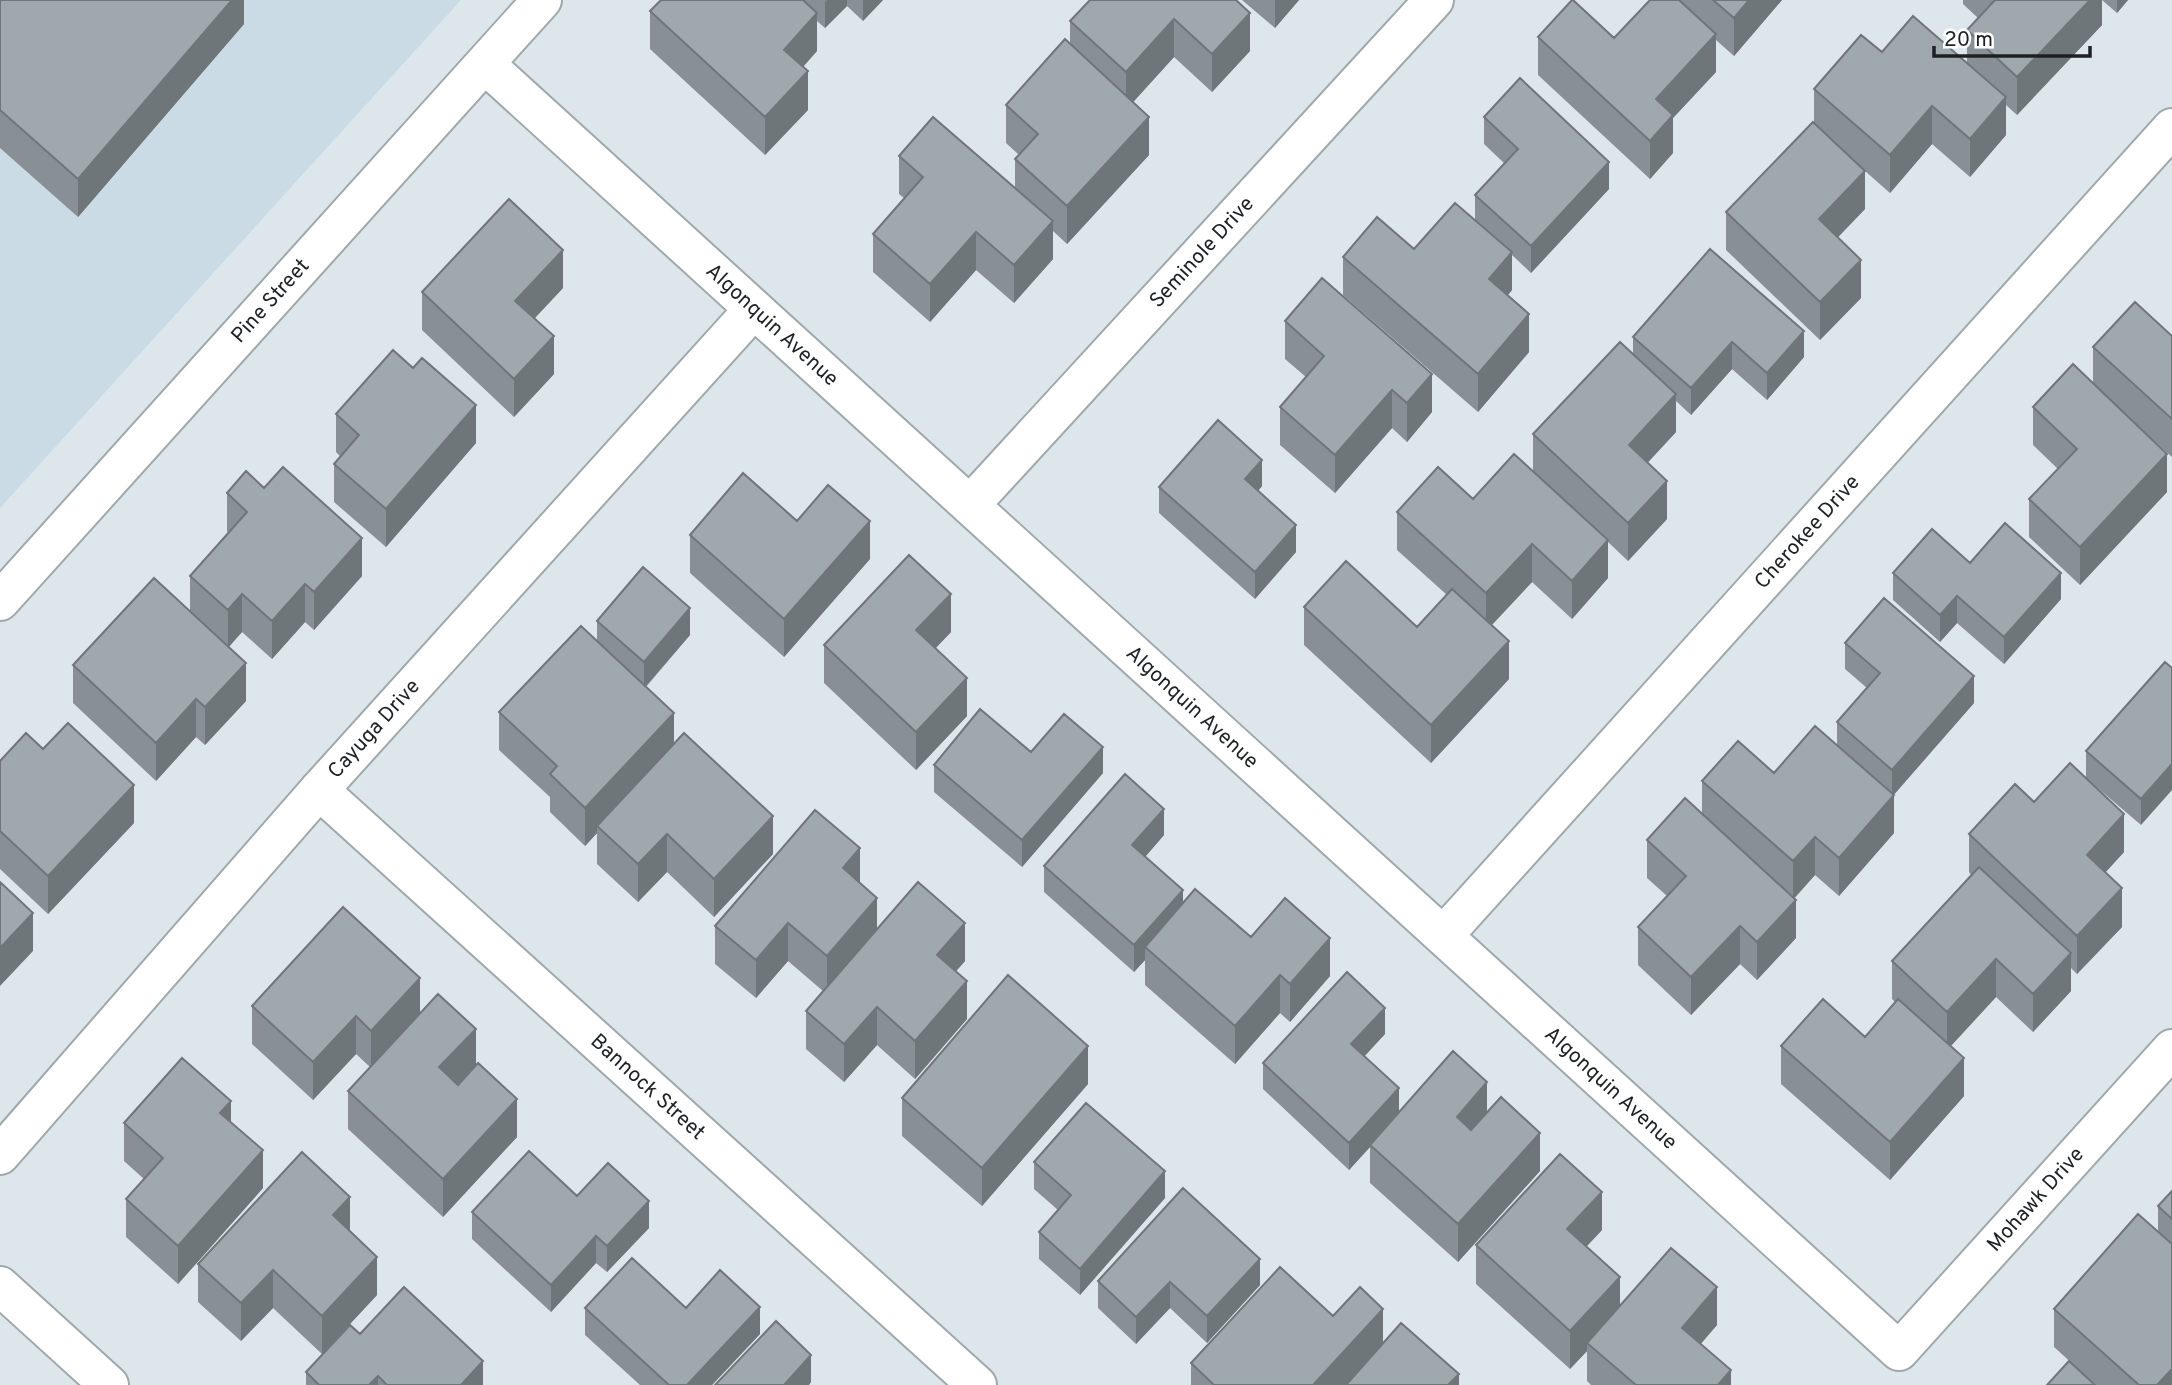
<svg xmlns="http://www.w3.org/2000/svg" width="2172" height="1385" viewBox="0 0 2172 1385" font-family="Overpass,sans-serif">
<style>
.built{fill:#cbdbe5}
.lines{fill:none;stroke-linecap:round;stroke-linejoin:round}
.minor-casing{stroke:#9fa8ad;stroke-width:42}
.minor{stroke:#fff;stroke-width:38}
.wall{fill:#899095}
.shaded-wall{fill:#6f7679}
.building{fill:#9fa8ad;stroke:#6f7679;stroke-width:2}
.labels{text-anchor:middle;dominant-baseline:central;stroke-width:7;stroke-linejoin:round;paint-order:stroke}
.street-label{font-size:21px;fill:#1e2123;stroke:#fff}
</style>
<rect width="100%" height="100%" fill="#dce6eb"/>
<path class="built" d="M0,0H461L0,508Z"/>
<g class="lines">
<g class="minor-casing">
<g id="minor">
<path id="s1" d="M485,64L1899,1351L2172,1049"/>
<path id="s2" d="M970,505L1434,0"/>
<path id="s3" d="M0,601L542,0"/>
<path id="s4" d="M319,790L977,1385"/>
<path id="s5" d="M1443,936L2172,128"/>
<path id="s6" d="M0,1155L319,790L754,309"/>
<path d="M0,1286L109,1385"/>
</g>
</g>
<use href="#minor" class="minor"/>
</g>
<path class="wall" d="M0,0H244V24L78,217L0,148Z
M661,0H883L863,21L847,6L825,28L817,21V51L803,67L808,110L765,155L650,49V11Z
M1236,0L1250,51L1212,92L1174,57L1133,102L1149,155L1067,244L1053,231V259L1014,303L976,270L930,322L873,272V234L904,198L899,194V156L1015,188V159L1019,155L1006,143V105L1070,44V21Z
M1242,0H1299L1275,28Z
M1650,0H1782L1734,56L1716,40V72L1673,118V153L1650,179L1538,75V37L1614,38Z
M1963,0H2102V25L2017,115L2006,105V135L1970,177L1932,144L1890,193L1865,171V209L1838,237L1861,298L1820,340L1726,250V212L1814,122V89L1882,52L1967,63V30L1978,18L1963,4Z
M2102,0H2128L2117,13Z
M1484,117L1609,189L1531,273L1512,255V290L1508,295L1529,352L1478,412L1343,295V257L1414,249L1475,220V195L1504,163L1484,144Z
M1710,249L1804,357L1767,400L1732,369L1691,415L1676,401V432L1647,463L1667,519L1628,561L1608,542V578L1572,619L1532,582L1492,625L1509,679L1431,763L1304,645V607L1417,627L1447,595L1397,550V512L1473,499L1533,471V434L1633,354V337Z
M563,288L535,318L554,374L514,417L422,330V292Z
M1285,321L1432,412L1407,442L1392,428L1335,493L1280,445V407L1306,377L1285,359Z
M2172,336V457L2152,439L2167,492L2080,585L2029,537V499L2058,469L2033,445V407L2093,383V347Z
M336,414L476,443L386,547L334,502V464L341,457L336,452Z
M1262,486L1258,491L1296,552L1255,599L1159,513V487Z
M227,493L362,576L314,630L305,622L272,659L242,632L228,647L246,701L205,745L196,737L156,781L73,703V665L190,611V576L228,533L227,531Z
M797,521L870,559L784,657L690,573V535Z
M1970,563L2061,599L2004,664L1957,623L1940,642L1893,600V573Z
M597,621L690,635L646,687L674,744L773,854L714,917L667,872L638,902L597,864V833L585,846L550,812V797L499,750V712L597,640Z
M951,632L936,648L967,716L916,770L824,683V645Z
M1845,643L1974,703L1893,795L1894,833L1839,896L1815,875L1794,899L1796,938L1757,980L1740,964L1691,1015L1638,965V927L1667,896L1647,878V840L1702,813V781L1774,773L1837,745V722L1867,688L1845,669Z
M2172,668L2141,825L2086,778V751Z
M43,749L134,823L48,914L0,869V761Z
M1031,752L1103,773L1022,867L934,792V765Z
M2034,802L2124,852L2105,872L2122,927L2077,974L2071,968V991L2033,1032L1996,997L1951,1046L1964,1096L1890,1180L1781,1084V1046L1865,1037L1895,1002L1892,999V961L1971,875L1969,872V834Z
M1164,835L1145,857L1183,903L1330,976L1290,1022L1280,1013L1235,1064L1145,985V960L1134,972L1044,892V866Z
M860,883L877,929L965,961L956,971L967,1019L915,1079L877,1045L844,1082L806,1049V1011L823,991L788,961L756,998L715,964V926Z
M252,1006L420,1012L476,1066L517,1137L443,1217L348,1129V1091L370,1067L356,1054L313,1100L252,1044Z
M1385,1034L1364,1056L1399,1111L1487,1112L1540,1171L1458,1262L1370,1183V1147L1349,1170L1263,1089V1063Z
M1088,1084L982,1206L902,1136V1098Z
M231,1122L263,1188L178,1284L126,1237V1199L144,1179L124,1161V1123Z
M1034,1162L1165,1198L1080,1295L1039,1259V1232L1058,1210L1034,1189Z
M2172,1191V1385H2096L2054,1347V1309L2158,1232V1206Z
M472,1212L649,1228L607,1272L596,1263L551,1312L472,1239Z
M1602,1230L1586,1247L1620,1306L1717,1325L1700,1344L1731,1385H1591L1587,1381V1351L1570,1369L1476,1284V1245Z
M350,1231L377,1295L322,1354L273,1308L241,1341L198,1302V1264Z
M1260,1259V1285L1207,1343L1170,1308L1136,1344L1098,1308V1281Z
M585,1308H686L760,1334L712,1385H640L585,1335Z
M1333,1316L1459,1385H1191V1363Z
M360,1334L483,1385H306V1372Z"/>
<path class="shaded-wall" d="M232,0H244V24L78,217V179Z
M827,0H847V6L825,28V2Z
M863,0H883L863,21Z
M1275,0H1299L1275,28Z
M1749,0H1782L1734,56V18Z
M2090,0H2102V25L2017,115V77Z
M2117,0H2128L2117,13Z
M817,13V51L784,88V50Z
M1250,13V51L1212,92V54Z
M1174,19V57L1126,110V72Z
M1716,34V72L1673,118V153L1650,179V141L1656,99Z
M808,71V110L765,155V117Z
M2006,97V135L1970,177V139Z
M1932,106V144L1890,193V155Z
M1149,117V155L1067,244V206Z
M1609,162V189L1531,273V246Z
M1865,171V209L1819,257V219Z
M1053,221V259L1014,303V265Z
M976,232V270L930,322V284Z
M563,250V288L515,339V301Z
M1512,252V290L1489,317V279Z
M1861,260V298L1820,340V302Z
M1529,314V352L1478,412V374Z
M1804,331V357L1767,400V373Z
M554,336V374L514,417V379Z
M1732,342V369L1691,415V388Z
M1432,374V412L1407,442V403Z
M1392,390V428L1335,493V455Z
M1676,394V432L1629,483V445Z
M476,405V443L386,547V509Z
M2167,454V492L2080,585V547Z
M1262,460V486L1245,506V479Z
M1667,481V519L1628,561V523Z
M870,521V559L784,657V619Z
M1296,525V552L1255,599V572Z
M362,538V576L314,630V592Z
M1608,540V578L1572,619V581Z
M1532,544V582L1486,631V593Z
M2061,573V599L2004,664V637Z
M305,584V622L272,659V621Z
M242,594V632L228,648V610Z
M951,594V632L916,668V630Z
M1957,596V623L1940,642V615Z
M690,608V635L644,688V662Z
M1509,641V679L1431,763V725Z
M246,663V701L205,745V707Z
M1974,676V703L1892,797V770Z
M967,678V716L916,770V732Z
M196,699V737L156,781V743Z
M674,713V751L597,826V833L585,846V808Z
M1103,747V773L1022,867V840Z
M2172,764V790L2141,825V799Z
M134,785V823L48,914V876Z
M1894,795V833L1839,896V858Z
M1164,809V835L1132,872V845Z
M2124,814V852L2087,893V855Z
M773,816V854L714,917V879Z
M667,834V872L638,902V864Z
M1815,837V875L1793,899V861Z
M860,848V886L843,868Z
M2122,888V927L2077,974V936Z
M1183,890V917L1145,947V960L1134,972V945Z
M877,898V936L827,994V956Z
M1796,900V938L1757,980V942Z
M33,913V951L0,986V948Z
M788,923V961L756,998V960Z
M965,923V961L937,993V955Z
M1740,926V964L1691,1015V977Z
M1330,938V976L1290,1022V984Z
M2071,953V991L2033,1032V994Z
M1996,959V997L1947,1050V1012Z
M1280,975V1013L1235,1064V1026Z
M420,978V1016L371,1069V1031Z
M967,981V1019L915,1079V1041Z
M877,1007V1045L844,1082V1044Z
M1385,1008V1034L1351,1071V1044Z
M356,1016V1054L313,1100V1062Z
M476,1029V1067L439,1105V1067Z
M1088,1046V1084L982,1206V1168Z
M1964,1058V1096L1890,1180V1142Z
M1487,1082V1121L1457,1155V1117Z
M1399,1088V1115L1370,1145V1147L1349,1170V1143Z
M517,1099V1137L443,1217V1179Z
M231,1101V1139L220,1113Z
M1540,1133V1171L1458,1262V1224Z
M263,1150V1188L178,1284V1246Z
M1165,1171V1198L1080,1295V1269Z
M1602,1192V1230L1567,1267V1229Z
M350,1197V1235L333,1215Z
M649,1201V1228L607,1272V1246Z
M596,1236V1263L551,1312V1285Z
M377,1257V1295L322,1354V1316Z
M1260,1259V1285L1207,1343V1316Z
M273,1270V1308L241,1341V1303Z
M1620,1277V1315L1587,1343V1351L1570,1369V1331Z
M1170,1282V1308L1136,1344V1317Z
M1717,1287V1325L1682,1366V1328Z
M760,1307V1334L712,1385H687Z
M1383,1309V1347L1348,1385H1313Z
M811,1355V1382L809,1385H784Z
M483,1361V1385H461Z
M2172,1369V1385H2157Z
M1731,1370V1385H1718Z
M1459,1374V1385H1448Z
M378,1376V1385H369Z"/>
<path class="building" d="M0,0H232L78,179L0,110Z
M661,0H803L817,13L784,50L808,71L765,117L650,11Z
M1090,0H1236L1250,13L1212,54L1174,19L1126,72L1070,21Z
M1572,0H1573L1614,38L1650,0H1679L1716,34L1656,99L1673,115L1650,141L1538,37Z
M1713,0H1749L1734,18Z
M1995,0H2090L2017,77L1967,30Z
M1913,16L2006,97L1970,139L1932,106L1890,155L1814,89L1861,35L1882,52Z
M1065,39L1149,117L1067,206L1015,159L1038,134L1006,105Z
M1520,78L1609,162L1531,246L1475,195L1518,149L1484,117Z
M933,117L1053,221L1014,265L976,232L930,284L873,234L923,177L899,156Z
M1813,122L1865,171L1819,219L1861,260L1820,302L1726,212Z
M509,199L563,250L515,301L554,336L514,379L422,292Z
M1455,203L1512,252L1489,279L1529,314L1478,374L1343,257L1377,217L1414,249Z
M1710,249L1804,331L1767,373L1732,342L1691,388L1633,337Z
M1322,278L1432,374L1407,403L1392,390L1335,455L1280,407L1324,356L1285,321Z
M2135,302L2172,336V419L2093,347Z
M1620,342L1676,394L1629,445L1667,481L1628,523L1533,434Z
M393,350L413,368L422,358L476,405L386,509L334,464L359,435L336,414Z
M2073,364L2167,454L2080,547L2029,499L2077,449L2033,407Z
M1218,420L1262,460L1245,479L1296,525L1255,572L1159,487Z
M1514,454L1608,540L1572,581L1532,544L1486,593L1397,512L1438,467L1473,499Z
M283,467L362,538L314,592L305,584L272,621L242,594L228,610L190,576L247,512L227,493L246,471L264,488Z
M743,473L797,521L828,485L870,521L784,619L690,535Z
M2005,523L2061,573L2004,637L1957,596L1940,615L1893,573L1932,529L1970,563Z
M909,555L951,594L916,630L967,678L916,732L824,645Z
M1346,561L1417,627L1452,589L1509,641L1431,725L1304,607Z
M643,567L690,608L644,662L597,621Z
M154,578L246,663L205,707L196,699L156,743L73,665Z
M1884,598L1974,676L1892,770L1837,722L1880,673L1845,643Z
M581,626L674,713L585,808L550,774L557,766L499,712Z
M2165,662L2172,668V764L2141,799L2086,751Z
M980,709L1031,752L1064,714L1103,747L1022,840L934,765Z
M68,723L134,785L48,876L0,831V761L26,733L43,749Z
M1815,726L1894,795L1839,858L1815,837L1793,861L1702,781L1738,741L1774,773Z
M684,733L773,816L714,879L667,834L638,864L597,826Z
M2070,763L2124,814L2087,855L2122,888L2077,936L1969,834L2015,784L2034,802Z
M1125,774L1164,809L1132,845L1183,890L1134,945L1044,866Z
M1685,798L1796,900L1757,942L1740,926L1691,977L1638,927L1686,876L1647,840Z
M815,810L860,848L843,868L877,898L827,956L788,923L756,960L715,926Z
M1979,867L2071,953L2033,994L1996,959L1947,1012L1892,961Z
M0,882L33,913L0,948Z
M918,882L965,923L937,955L967,981L915,1041L877,1007L844,1044L806,1011Z
M1195,889L1251,937L1285,898L1330,938L1290,984L1280,975L1235,1026L1145,947Z
M343,907L420,978L371,1031L356,1016L313,1062L252,1006Z
M1347,972L1385,1008L1351,1044L1399,1088L1349,1143L1263,1063Z
M1008,975L1088,1046L982,1168L902,1098Z
M438,994L476,1029L439,1067L458,1085L478,1063L517,1099L443,1179L348,1091Z
M1823,999L1865,1037L1898,999L1964,1058L1890,1142L1781,1046Z
M1453,1051L1487,1082L1457,1117L1471,1130L1501,1097L1540,1133L1458,1224L1370,1145Z
M182,1058L231,1101L220,1113L263,1150L178,1246L126,1199L163,1158L124,1123Z
M1086,1103L1165,1171L1080,1269L1039,1232L1071,1195L1034,1162Z
M529,1151L577,1196L608,1163L649,1201L607,1246L596,1236L551,1285L472,1212Z
M302,1152L350,1197L333,1215L377,1257L322,1316L273,1270L241,1303L198,1264Z
M1560,1154L1602,1192L1567,1229L1620,1277L1570,1331L1476,1245Z
M1183,1188L1260,1259L1207,1316L1170,1282L1136,1317L1098,1281Z
M2172,1191V1219L2158,1206Z
M2138,1214L2172,1244V1369L2157,1385H2139L2054,1309Z
M1671,1248L1717,1287L1682,1328L1731,1370L1718,1385H1636L1587,1343Z
M632,1258L686,1308L720,1270L760,1307L687,1385H669L585,1308Z
M1280,1267L1333,1316L1360,1287L1383,1309L1313,1385H1214L1191,1363Z
M404,1287L483,1361L461,1385H387L378,1376L369,1385H319L306,1372L350,1325L360,1334Z
M776,1321L811,1355L784,1385H715Z
M1401,1323L1459,1374L1448,1385H1346Z
M2069,1361L2095,1385H2047Z"/>
<g class="labels">
<g class="street-label">
<text stroke="none"><textPath href="#s2" startOffset="343">Seminole Drive</textPath></text>
<text stroke="none"><textPath href="#s3" startOffset="404">Pine Street</textPath></text>
<text stroke="none"><textPath href="#s1" startOffset="388">Algonquin Avenue</textPath></text>
<text stroke="none"><textPath href="#s5" startOffset="544">Cherokee Drive</textPath></text>
<text stroke="none"><textPath href="#s1" startOffset="956">Algonquin Avenue</textPath></text>
<text stroke="none"><textPath href="#s6" startOffset="567">Cayuga Drive</textPath></text>
<text stroke="none"><textPath href="#s4" startOffset="443">Bannock Street</textPath></text>
<text stroke="none"><textPath href="#s1" startOffset="1522">Algonquin Avenue</textPath></text>
<text stroke="none"><textPath href="#s1" startOffset="2116">Mohawk Drive</textPath></text>
</g>
</g>
<path d="M1934 46v10h156v-10" fill="none" stroke="#1e2123" stroke-width="3.5"/>
<text x="1944" y="46" font-size="21" fill="#1e2123" stroke="#ffffff" stroke-width="5" paint-order="stroke">20 m</text>
</svg>
